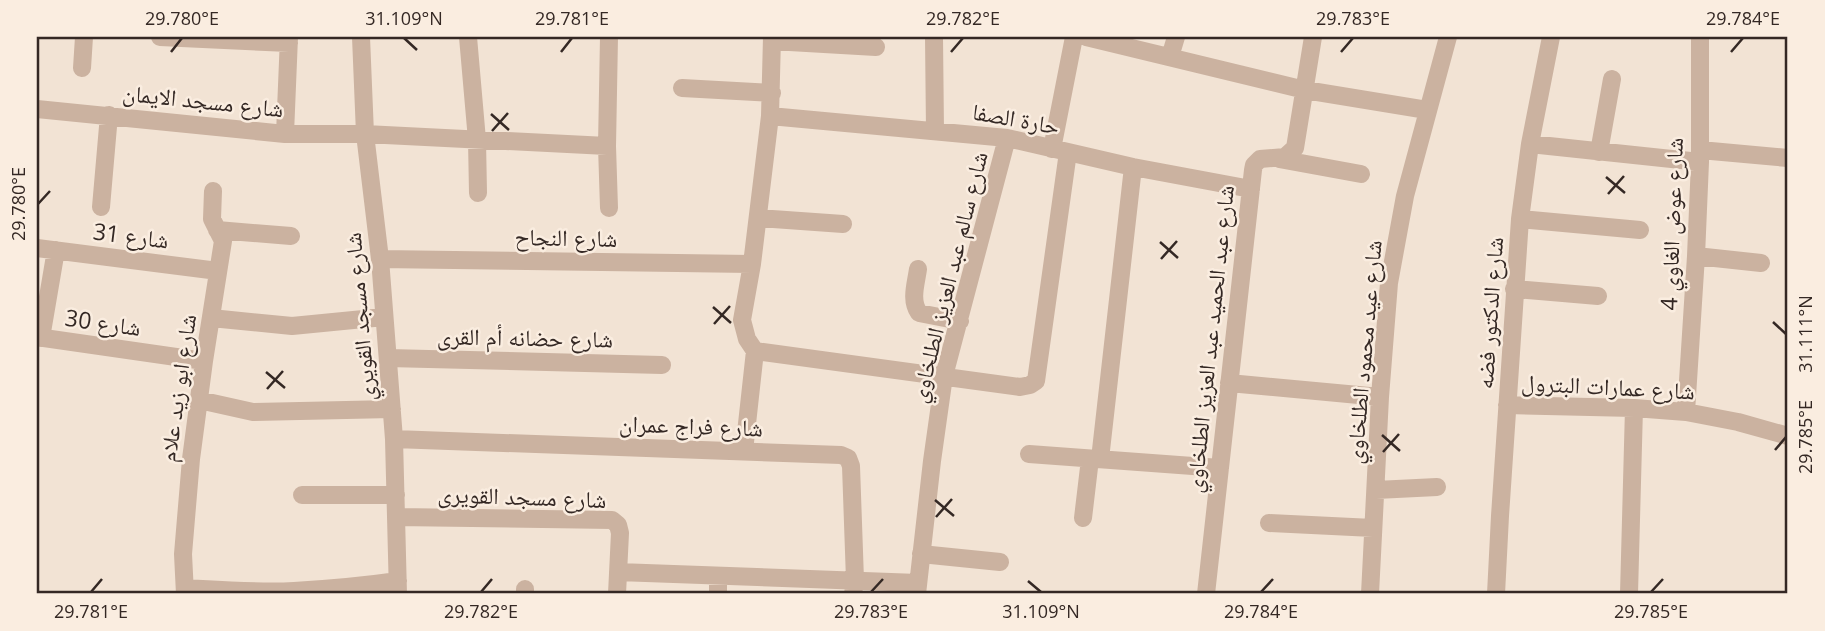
<svg xmlns="http://www.w3.org/2000/svg" width="1825" height="631" viewBox="0 0 1825 631" font-family="'Open Sans','Noto Naskh Arabic',sans-serif">
<style>
.lines{fill:none;stroke-linecap:round;stroke-linejoin:round}
.street{stroke:#cbb2a0;stroke-width:18}
.ticks{fill:none;stroke:#342824;stroke-width:2.5}
.labels{text-anchor:middle;dominant-baseline:central;stroke-width:5;stroke-linejoin:round;paint-order:stroke}
.street-label{font-size:23px;fill:#342824;stroke:#faede0}
.neatline{fill:none;stroke:#342824;stroke-width:2.5}
.ticks-label{font-size:18px;text-anchor:middle;fill:#342824}
</style>
<rect width="100%" height="100%" fill="#f2e3d4"/>
<g class="lines">
<path class="street" d="M160,37L289,43
M361,37L365,134L380,259L394,439L398,594
M468,37L477,140L478,193
M609,37L607,146L609,208
M934,37L935,131
M1086,37L1305,90L1427,110
M772,41L876,47
M1170,57L1176,37
M82,68L84,37
M682,88L772,93
M37,109L285,134H365L607,146
M770,116L1007,138L1133,167L1251,189
M285,134L289,37
M1530,144L1700,162
M1052,149L1074,37
M1700,150L1788,158
M1599,152L1612,79
M1279,159L1361,174
M101,207L109,115
M758,218L843,224
M1520,219L1640,230
M217,230L291,236
M37,248L218,271
M1696,256L1761,263
M380,259L752,264
M918,269C916,284 910,300 919,313L960,321
M1514,289L1598,296
M211,318L292,326L384,317
M37,337L204,361
M41,338L56,250
M755,351L1020,387L1030,385L1036,381L1068,152
M388,358L662,365
M1229,383L1380,397
M199,400L253,412L392,409
M1507,405L1634,408L1686,412L1738,422L1788,436
M1686,412L1696,256L1700,162V37
M394,439L841,455L848,458L851,466L855,580L853,594
M744,451L755,351L747,339L742,320L752,264L770,116L772,37
M1029,454L1220,468
M1100,459L1133,167
M1376,490L1437,487
M302,495H396
M396,517L612,520L618,525L620,533L617,594
M1083,518L1090,459
M1269,523L1373,528
M921,554L1000,562
M618,572L918,583
M185,588C221,590 258,593 294,591C329,589 363,586 398,581
M185,594L183,554L191,459L204,361L223,241L212,219L213,191
M525,594V589
M718,594V576
M917,594L932,461L944,376L1007,138
M1206,594L1253,170L1254,165L1260,159L1285,157L1295,148L1313,37
M1370,594L1380,397L1389,283L1405,196L1448,37
M1496,594L1500,516L1520,219L1530,144L1551,37
M1629,594L1634,408"/>
</g>
<path class="ticks" d="M404,38L417,50M171,52L182,38M561,52L572,38M951,52L963,38M1341,52L1353,38M1731,52L1743,38M491,114L509,130M492,131L508,113M1606,177L1625,193M1608,194L1624,176M38,204L50,191M1160,242L1178,258M1161,259L1177,241M713,307L731,323M1773,322L1786,334M714,324L730,306M266,372L285,388M267,389L283,371M1382,435L1400,451M1775,450L1786,437M1383,452L1399,434M935,500L954,516M936,517L952,499M1028,581L1041,592M91,592L102,579M481,592L492,579M871,592L883,579M1261,592L1273,579M1651,592L1663,579"/>
<g class="labels">
<g class="street-label">
<text transform="translate(203 100) rotate(6)">شارع مسجد الايمان</text>
<text transform="translate(1016 118) rotate(10)">حارة الصفا</text>
<text transform="translate(1671 224) rotate(-88)">شارع عوض الغاوي 4</text>
<text transform="translate(131 235) rotate(7)">شارع 31</text>
<text transform="translate(566 237) rotate(1)">شارع النجاح</text>
<text transform="translate(948 277) rotate(-76)">شارع سالم عبد العزيز الطلخاوي</text>
<text transform="translate(1489 313) rotate(-86)">شارع الدكتور فضه</text>
<text transform="translate(359 317) rotate(-95)">شارع مسجد القويري</text>
<text transform="translate(103 322) rotate(8)">شارع 30</text>
<text transform="translate(525 337) rotate(1)">شارع حضانه أم القرى</text>
<text transform="translate(1209 339) rotate(-84)">شارع عبد الحميد عبد العزيز الطلخاوي</text>
<text transform="translate(1363 352) rotate(-85)">شارع عيد محمود الطلخاوي</text>
<text transform="translate(1608 386) rotate(3)">شارع عمارات البترول</text>
<text transform="translate(177 388) rotate(-82)">شارع ابو زيد علام</text>
<text transform="translate(691 425) rotate(2)">شارع فراج عمران</text>
<text transform="translate(522 496) rotate(2)">شارع مسجد القويرى</text>
</g>
</g>
<rect width="1825" height="631" fill="none" stroke="#faede0" stroke-width="77"/>
<rect x="38" y="38" width="1748" height="554" class="neatline"/>
<g class="ticks-label">
<text x="182" y="25">29.780°E</text>
<text x="404" y="25">31.109°N</text>
<text x="572" y="25">29.781°E</text>
<text x="963" y="25">29.782°E</text>
<text x="1353" y="25">29.783°E</text>
<text x="1743" y="25">29.784°E</text>
<text transform="translate(19 204) rotate(-90)" y="6">29.780°E</text>
<text transform="translate(1806 334) rotate(-90)" y="6">31.111°N</text>
<text transform="translate(1806 437) rotate(-90)" y="6">29.785°E</text>
<text x="91" y="618">29.781°E</text>
<text x="481" y="618">29.782°E</text>
<text x="871" y="618">29.783°E</text>
<text x="1041" y="618">31.109°N</text>
<text x="1261" y="618">29.784°E</text>
<text x="1651" y="618">29.785°E</text>
</g>
</svg>
